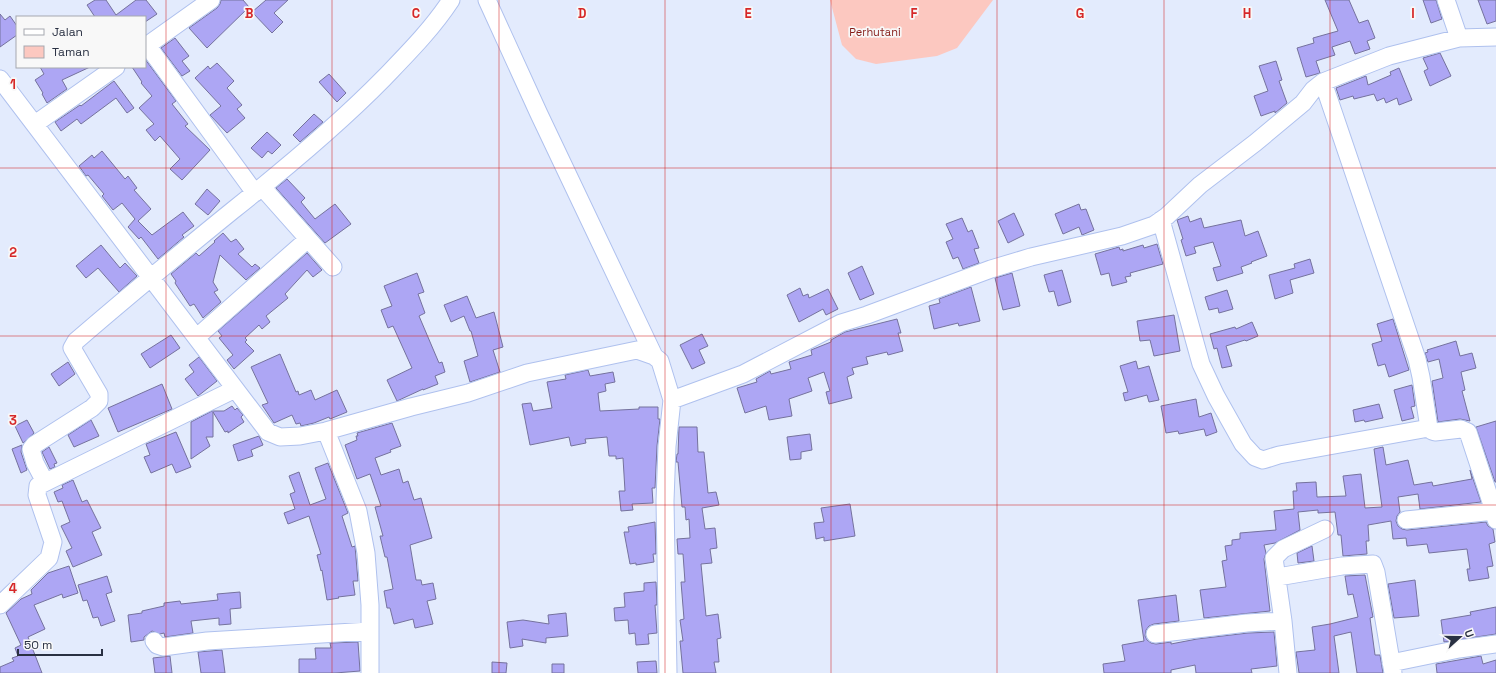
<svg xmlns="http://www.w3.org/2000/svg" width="1496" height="673" viewBox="0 0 1496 673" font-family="'Space Grotesk',sans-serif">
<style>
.green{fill:#fcc8c0}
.building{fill:#ada6f4;stroke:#75729d}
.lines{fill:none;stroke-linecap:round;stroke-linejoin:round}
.minor-casing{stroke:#afc1ee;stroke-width:19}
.minor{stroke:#fff;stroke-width:17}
.grid{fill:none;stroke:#d62828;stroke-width:1;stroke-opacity:0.55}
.labels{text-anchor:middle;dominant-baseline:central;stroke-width:3.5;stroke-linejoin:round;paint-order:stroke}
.park-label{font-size:11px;fill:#851b17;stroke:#f8f8f8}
.grid-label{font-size:13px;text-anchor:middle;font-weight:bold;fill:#d62828;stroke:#f8f8f8;stroke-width:3.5;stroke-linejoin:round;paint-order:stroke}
</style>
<rect width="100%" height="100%" fill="#e3ebfd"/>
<path class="green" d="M830,0H993L957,48L937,56L876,64L856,59L842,45Z"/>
<path class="building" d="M95,0H106L116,15L136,0H146L157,14L145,22V17H95L87,5Z
M221,0H243L249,7L207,48L189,28L217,8L220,4Z
M266,0H288L274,13L283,22L272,33L252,12Z
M1325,0H1349L1359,23L1368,20L1375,38L1367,41L1370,49L1355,54L1350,41L1332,47L1335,55L1316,61L1320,73L1306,77L1297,48L1314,43L1313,38L1338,31Z
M1423,0H1436L1442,19L1431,23Z
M1478,0H1496V21L1487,24Z
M0,14L5,20L10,16L17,26V35L0,47Z
M175,38L189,56L182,61L190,71L182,76L161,48Z
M1440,53L1451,76L1430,86L1424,71L1428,69L1423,58Z
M145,59L176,101L172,104L188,124L185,126L210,150L182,180L170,169L180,159L160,136L155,141L146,130L154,124L139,108L152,96L141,83L142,82L132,67H145Z
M1276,61L1282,80L1279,81L1287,103L1275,113V111L1261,116L1254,96L1268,91L1259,66Z
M217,63L234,81L227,88L242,105L237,109L245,118L227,133L210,115L221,106L195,78L208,66L210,69Z
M40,67H90L62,80L67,89L47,103L42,94L43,93L35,80L44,74Z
M1399,68L1412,100L1399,105L1397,98L1386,103L1384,98L1377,101L1374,94L1354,99L1353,96L1340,100L1336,88L1366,76L1368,85L1391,75L1390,72Z
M329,74L346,93L337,102L319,82Z
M114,81L134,108L127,113L116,98L81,124L77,119L61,131L55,122L80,105L81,106Z
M314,114L323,122L300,142L293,135Z
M267,132L281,145L272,154L268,151L262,158L251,148Z
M102,151L125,179L128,176L137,188L134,190L151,209L138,221L152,235L183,212L194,226L182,235L184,237L158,259L141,237L139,239L128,227L135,219L122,203L113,210L102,196L104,194L88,175L86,176L79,166L92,155L94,158Z
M287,179L305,198L301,202L315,219L335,204L351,224L325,243L276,188Z
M207,189L220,201L208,215L195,204Z
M1079,204L1081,210L1086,209L1094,230L1082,235L1079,227L1063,234L1055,214Z
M1014,213L1024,235L1008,243L998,221Z
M1188,216L1190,222L1201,218L1204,228L1241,220L1245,236L1258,231L1267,256L1251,262L1252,263L1241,267L1243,273L1217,281L1213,268L1221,266L1213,242L1194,247L1196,253L1186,256L1181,240L1183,239L1177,220Z
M962,218L968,232L972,230L979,248L974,249L979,263L963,269L958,257L953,259L946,242L953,239L946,224Z
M223,233L231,242L236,239L244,249L238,254L252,267L255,264L260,268L246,280L220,255L213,282L218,290L214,292L221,302L203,318L194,304L190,306L175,283L176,281L171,274L196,253L199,256L215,242L214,241Z
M1157,244L1163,264L1130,273L1131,276L1125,277L1127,282L1112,286L1109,273L1101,275L1095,254L1119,247L1120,250L1123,249V251L1143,245L1144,248Z
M101,245L120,268L125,263L137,276L119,292L98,268L86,278L76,266Z
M307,253L322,270L313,277L307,270L285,294L288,298L266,316L270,322L262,329L259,325L245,338L247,340L245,342L254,351L234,369L227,360L233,355L219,338L222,336L218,331Z
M1310,259L1314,273L1290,280L1293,293L1275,299L1269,275L1295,268L1294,264Z
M862,266L874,294L860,300L848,273Z
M1062,270L1071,302L1058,306L1054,291L1049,292L1044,275Z
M417,273L424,292L418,294L425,313L419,316L439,363L442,362L445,372L435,376L438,384L423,390V389L397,401L387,380L412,368L393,326L388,328L381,310L392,306L384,286Z
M1012,273L1020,306L1003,310L995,278Z
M971,287L980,321L959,326L958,323L934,329L929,306L940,303L939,299Z
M800,288L803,296L808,294L809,298L828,289L838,309L826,315L823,309L799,322L787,295Z
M1227,290L1233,309L1219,313L1218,308L1209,310L1205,297Z
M467,296L476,318L494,312L503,347L493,350L500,372L470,382L464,361L478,356L471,331H470L464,316L451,322L444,305Z
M1174,315L1180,351L1154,356L1150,340L1140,341L1137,321Z
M897,319L901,333H898L903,351L888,355L887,352L866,357L868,364L852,368L854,374L847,377L852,398L829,404L826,392L830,391L824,372L808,378L812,391L789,399L792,416L769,420L766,406L745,413L737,388L757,382L756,379L770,371L771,374L791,369L789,362L812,355L811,350L831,342V340L845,332Z
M1393,319L1409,370L1389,377L1385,364L1378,366L1372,344L1382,341L1377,324Z
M1252,322L1258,336L1246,341L1245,340L1226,346L1232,366L1222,368L1217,348L1214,349L1210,334L1235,327L1236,329Z
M702,334L708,346L699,350L705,363L692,369L680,345Z
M171,335L180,348L150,368L141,354Z
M1456,341L1460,356L1472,353L1476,368L1461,372L1465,390L1462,391L1470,421L1460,419L1438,422L1432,381L1443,378L1439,359L1428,362L1425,353L1428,352L1427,350Z
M280,354L296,392L298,391L299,395L311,390L315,400L337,390L347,412L330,419L329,417L314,423L301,426L300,423L296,424L292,415L274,423L262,405L268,403L251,367Z
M199,357L217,381L198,396L185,379L194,372L189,365Z
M1136,361L1138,369L1149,366L1159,400L1149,402L1147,395L1125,401L1123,393L1128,392L1120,366Z
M68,362L75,374L59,386L51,374Z
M588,370L590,376L613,372L615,382L605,384L606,391L598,393L600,411L639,409V407H658V419H660L657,446L655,488H652L653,503L632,504L633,510L621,511L619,491H625L623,458L616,459V456H609L607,437L585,439L586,443L571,446L569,437L530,445L522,404L531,403L533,411L552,408L547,382L566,379L565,375Z
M162,384L172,409L118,432L108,408Z
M1412,385L1415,406L1411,407L1414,418L1402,421L1394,390Z
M1196,399L1199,417L1211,413L1217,432L1206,436L1204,429L1179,434L1178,431L1166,433L1161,406Z
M1379,404L1383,418L1365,422L1364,420L1355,422L1353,410Z
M232,406L235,410L237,408L243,415L241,417L244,422L228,433V431L225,432L213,412V437H206L210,446L191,459V422L212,411H224Z
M27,420L34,433L23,443L15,426Z
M91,420L99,436L74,447L68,435Z
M1496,421V482H1495L1476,427Z
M392,423L401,446L390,450L391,452L375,458L381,475L399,469L403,483L408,481L414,500L421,498L432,538L410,545L416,580H421L422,585L433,583L436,599L427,601L433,624L415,628L413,619L394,624L390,608H387L384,591L393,589L387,557H385L380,536H383L375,507L381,506L370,474L357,479L345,445L357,440L356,436H358L357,433Z
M679,427H697L698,452H704L708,493L716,492L719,505L702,508L705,529L715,528L717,548L710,549L712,563L701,564L706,616L718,614L721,638L717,639L719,662H714L716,673H683L680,641H683L680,620L684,619L681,582H685L683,554H678L677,539L690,538L689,519L686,520L685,507H682L678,462H676L677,454H678Z
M176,432L191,467L176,473L172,464L151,473L144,457L150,455L146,444Z
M810,434L812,450L801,452V459L790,460L787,437Z
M259,436L263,445L251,450L253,456L238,461L233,445Z
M22,445L21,452L27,470L21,473L12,449Z
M49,447L57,463L54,464L55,467L50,469L42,452Z
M1383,447L1386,465L1408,460L1414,485L1432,482L1433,486L1472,479L1470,470L1481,502L1420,509L1418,494L1398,497L1400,512L1397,516L1396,521L1398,526L1402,529L1407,530L1486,522L1488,526L1493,529L1495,542L1489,544L1493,566L1487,567L1489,578L1469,581L1467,569H1470L1467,549L1429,553L1427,544L1407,546L1406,538L1393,539L1391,521L1368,525L1369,541H1366L1367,554L1343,556L1341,535H1338L1335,512L1318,513V510L1298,512L1300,530L1275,543L1264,545L1266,553L1264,559L1270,611L1204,618L1200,590L1226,587L1222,561L1227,560L1225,546L1232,545V540L1240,539V533L1276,530L1274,511L1294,509L1293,491H1297L1296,483L1316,482L1317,497L1346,496L1343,476L1361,474L1365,508L1382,507L1374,449Z
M328,463L348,513L342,516L352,547L355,546L358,581H353L355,595L338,597L339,598L327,600L322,570L321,571L317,555L321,554L309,516L288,524L284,513L295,509L290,494L295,492L289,476L299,472L310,505L326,499L315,468Z
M73,480L82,502L87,500L101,528L92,532L102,555L73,567L66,551L72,548L61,526L70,522L62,501L58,502L54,492L63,488L62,485Z
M850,504L855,536L824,541V537L816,539L814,523L824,522L821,508Z
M655,522L656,554H653L654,562L636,565V563L630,564L624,532H629L628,527Z
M1312,546L1314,561L1298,563L1297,553Z
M69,566L78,593L63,598L62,594L34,605L45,629L28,637L42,673H0V667L14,661L12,658L18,656L15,648L21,645L6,613L21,599L32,594L31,590L48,573Z
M1365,575L1373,617L1370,618L1375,655H1380L1383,673H1357L1351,632L1334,636L1339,673H1299L1296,652L1315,650L1312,627L1330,624L1358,617L1353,594L1348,595L1345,576Z
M107,576L112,592L106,594L115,621L101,626L98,617L93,618L87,600L83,601L78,585Z
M1415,580L1419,616L1394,618L1388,584Z
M656,582L657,605H655L657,633L648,634L649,644L636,645L635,633L629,634L628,620L615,621L614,608L625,607L624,593L644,591V583Z
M240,592L241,608L230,609L231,624L219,625V618L191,621L193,633L165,637L164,633L160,634L152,631L144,637V640L131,642L128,615L142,613V611L164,606V603L180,601L181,604L218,600L217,594Z
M1176,595L1179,621L1154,624L1149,626L1146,630L1145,636L1147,640L1151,643L1156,644L1171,642V644L1197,639L1248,633L1274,632L1277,666L1251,669L1252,673H1196L1195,665L1171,670V673H1104L1103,664L1125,661L1122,645L1144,641L1138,600Z
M1496,607V634L1444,642L1441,620L1471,615L1470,612Z
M566,613L568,636L546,638V643L522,639L523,646L510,648L507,622L523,620L549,624L548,615Z
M358,642L360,671L335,673H299V659H316L315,648H331L330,643Z
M222,650L225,673H201L198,652Z
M170,656L172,673H155L153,658Z
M1481,656L1483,664L1496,660V673H1437L1436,664Z
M656,661L657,673H638L637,662Z
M492,662L507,663L506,673H492Z
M552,664H564V673H552Z"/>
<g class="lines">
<g class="minor-casing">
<path id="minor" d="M487,0L539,114L654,356
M1446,0L1459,38
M147,45L255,193
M145,47L211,0
M0,79L268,432L280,437L300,436L326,431L411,407L468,393L527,373L637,350L654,356L660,361L672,400L667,446L665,501L668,673
M1323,82L1417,359L1421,377L1429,428L1432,431L1435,432L1461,429L1468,432L1494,511L1496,520
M35,124L116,67
M262,187L333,267
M1161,220L1201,364L1216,396L1243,444L1255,457L1263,460L1279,455L1429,428
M197,337L308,239
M672,400L743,374L841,323L867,315L991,269L1031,257L1122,236L1154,225L1167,216L1200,185L1255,143L1303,103L1313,90L1323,82L1389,56L1459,38L1496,37
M326,431L358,511L366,553L370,605V673
M45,482L35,463L31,449L34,445L92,408L99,401V394L72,348L76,341C127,297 179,254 232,211C285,169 337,126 384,78C408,53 432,29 451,0
M1406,520L1496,511
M1278,577L1342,566L1373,564L1376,572L1393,673
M0,605L49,558L53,542L37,495L38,486L235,389
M1155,634L1247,623L1283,621
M154,641L157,645L163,647L207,641L370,631
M1391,663L1459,649L1496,644
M1288,673L1283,621L1274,558L1283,549L1325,529"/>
</g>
<use href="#minor" class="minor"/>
</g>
<path class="grid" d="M166,0V673M332,0V673M499,0V673M665,0V673M831,0V673M997,0V673M1164,0V673M1330,0V673M0,168H1496M0,336H1496M0,505H1496"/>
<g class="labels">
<g class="park-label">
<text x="875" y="32">Perhutani</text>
</g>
</g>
<g class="grid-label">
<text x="249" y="18">B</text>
<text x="416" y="18">C</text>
<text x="582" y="18">D</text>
<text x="748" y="18">E</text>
<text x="914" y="18">F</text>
<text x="1080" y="18">G</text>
<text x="1247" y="18">H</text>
<text x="1413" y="18">I</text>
<text x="13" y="89">1</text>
<text x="13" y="257">2</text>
<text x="13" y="425">3</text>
<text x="13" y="593">4</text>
</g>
<rect x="16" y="16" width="130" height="52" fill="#f8f8f8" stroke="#a5a8af"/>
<rect x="24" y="29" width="20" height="6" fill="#ffffff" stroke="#a5a8af"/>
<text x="52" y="36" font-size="12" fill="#293042">Jalan</text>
<rect x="24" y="46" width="20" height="12" fill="#fcc8c0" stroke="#a5a8af"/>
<text x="52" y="56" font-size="12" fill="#293042">Taman</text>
<g transform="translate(1460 637) rotate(69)" stroke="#f8f8f8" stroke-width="3" paint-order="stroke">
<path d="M0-3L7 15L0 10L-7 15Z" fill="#293042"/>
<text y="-6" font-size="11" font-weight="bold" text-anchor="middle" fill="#293042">U</text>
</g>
<path d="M18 649v6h84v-6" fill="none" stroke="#293042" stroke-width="2"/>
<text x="24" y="649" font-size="12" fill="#293042" stroke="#f8f8f8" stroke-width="3" paint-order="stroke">50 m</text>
</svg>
